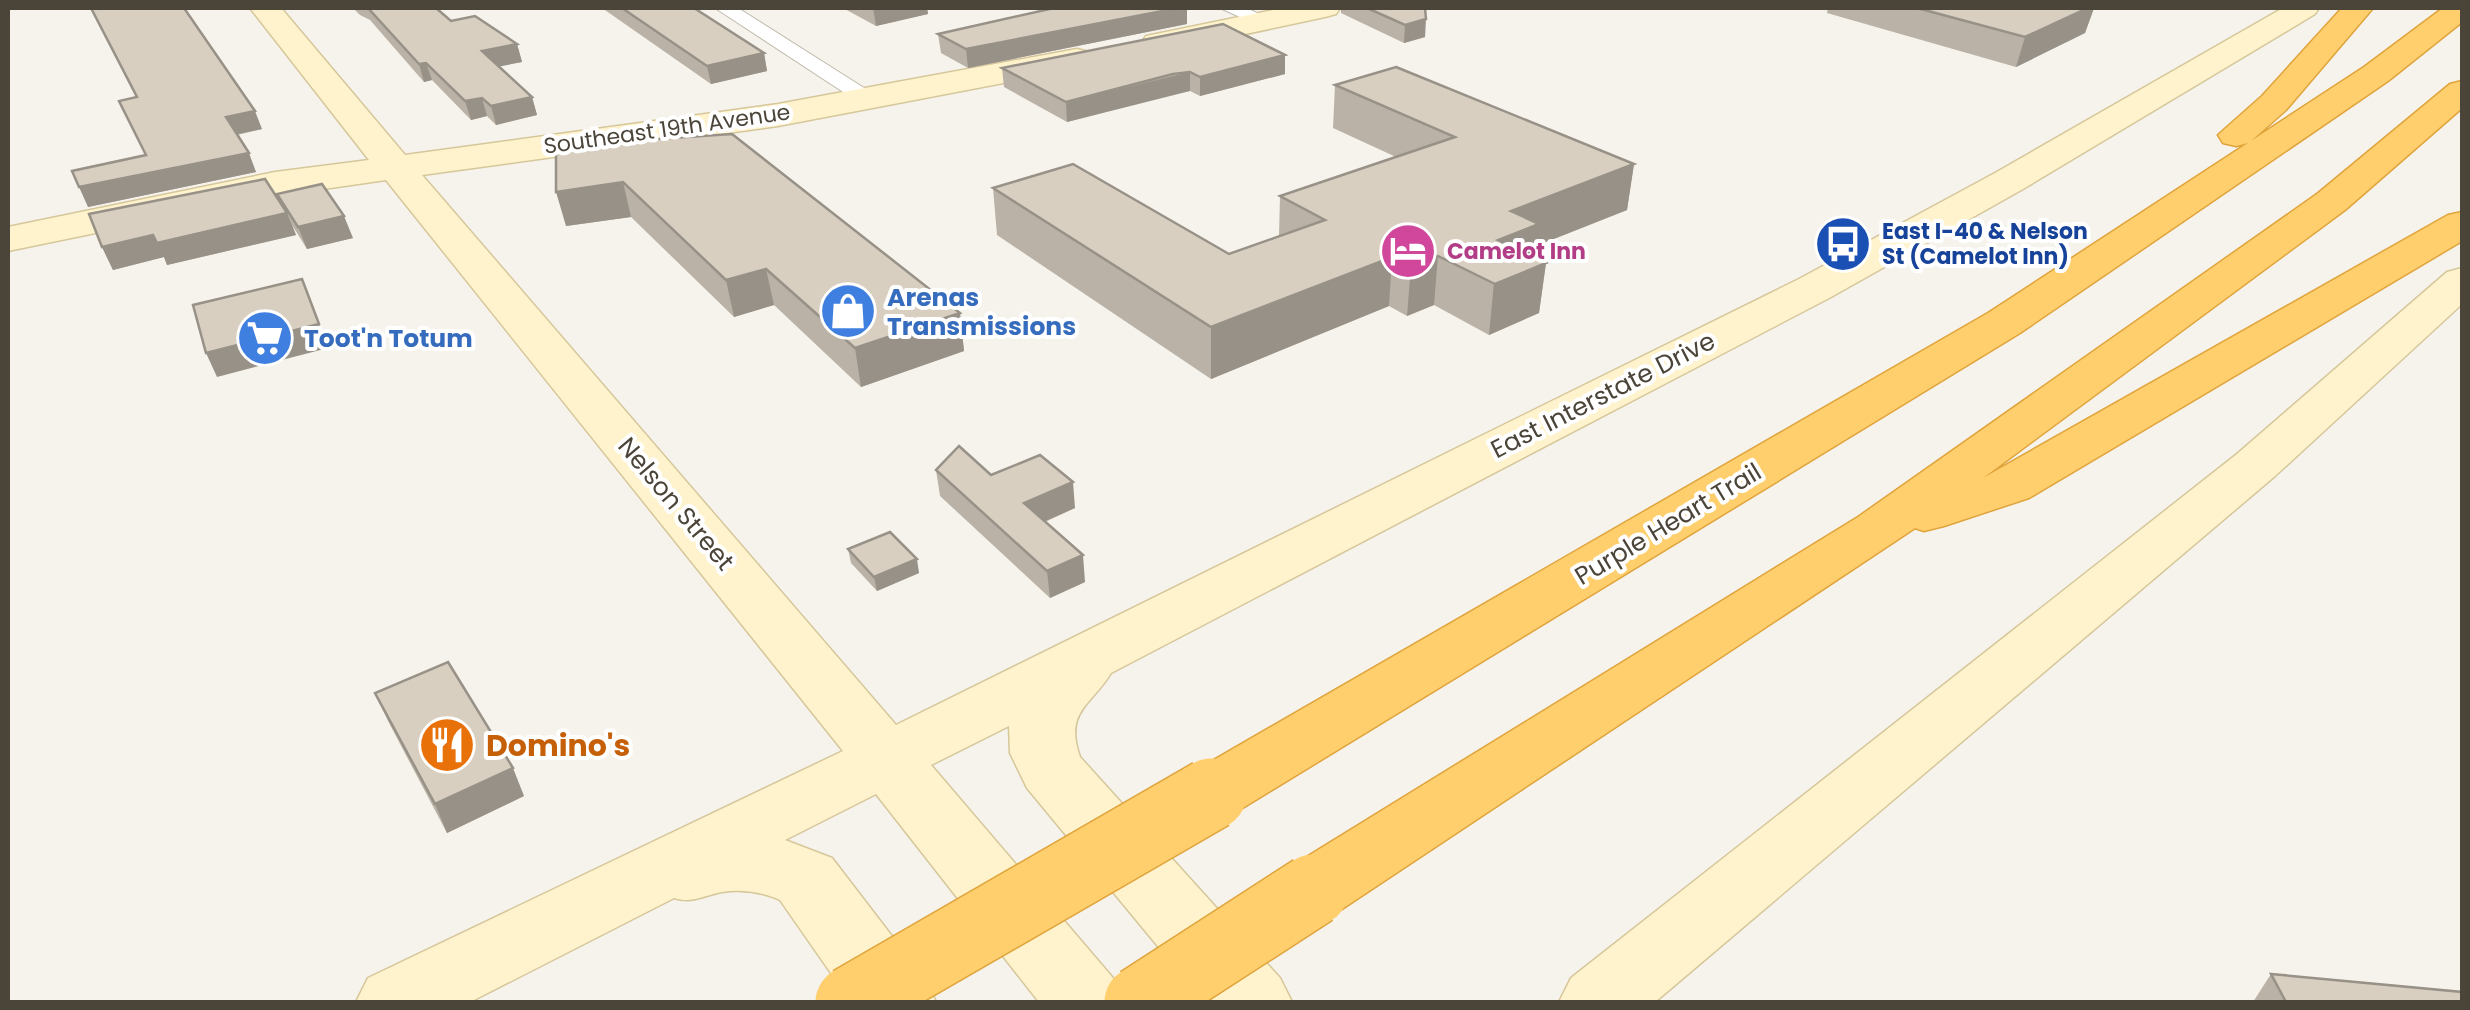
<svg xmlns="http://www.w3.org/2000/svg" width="2470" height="1010" viewBox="0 0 2470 1010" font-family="Poppins,sans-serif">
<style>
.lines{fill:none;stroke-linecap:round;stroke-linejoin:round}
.street-casing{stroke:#c2bbae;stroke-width:2}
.secondary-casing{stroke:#d6c79b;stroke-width:3}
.highway-casing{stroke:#e0a43c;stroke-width:3}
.street{fill:#fff;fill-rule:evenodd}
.secondary{fill:#fff3cd;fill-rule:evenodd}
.highway{fill:#ffcf6e;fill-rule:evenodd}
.highway-bridge-casing{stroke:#e0a43c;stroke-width:74;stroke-linecap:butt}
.highway-bridge{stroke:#ffcf6e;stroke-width:71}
.wall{fill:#bab2a6}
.shaded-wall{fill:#979187}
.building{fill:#d8cfc1;stroke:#979187;stroke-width:2.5}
.labels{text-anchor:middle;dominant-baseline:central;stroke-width:8;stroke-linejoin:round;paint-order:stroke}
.far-street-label{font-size:22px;fill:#4b4439;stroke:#fff}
.far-transit-label{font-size:22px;font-weight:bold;fill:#164399;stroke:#fff;text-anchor:start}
.far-hotel-label{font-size:22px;font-weight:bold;fill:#b23c85;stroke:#fff;text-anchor:start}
.shop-label{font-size:25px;font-weight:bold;fill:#366cbe;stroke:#fff;text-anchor:start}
.street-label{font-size:25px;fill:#4b4439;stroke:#fff}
.near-food-label{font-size:30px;font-weight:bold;fill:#c56008;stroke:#fff;text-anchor:start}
</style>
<rect width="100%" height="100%" fill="#f6f3ec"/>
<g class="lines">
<g class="street-casing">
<path id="street" d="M715,8H738L883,100L879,105H863Z
M1220,8H1247L1272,21L1262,27Z"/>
</g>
<g class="secondary-casing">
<path id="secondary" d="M250,8H281L405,155L778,104L1077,49L1089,52L1093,59L1089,66L1077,69L778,126L422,175L896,725L1799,279L1995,173L2283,8H2319L2315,14L2023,189L1831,297L1111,673C1091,706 1064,711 1080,757L1280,978L1292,1002H1204L1027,788L1010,753L1009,726L931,765L1113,978L1125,1002H1039L876,794L785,840L832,858L924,978L936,1002H851L780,900C762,892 742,889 722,892C705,895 692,904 674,898L470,1002H356L368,978L843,751L386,180L275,196L8,251V227L275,172L369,160Z
M1283,8H1340L1336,14L1325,17L1157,53L1146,50L1141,43L1146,36Z
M2462,268V304L2275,476L1655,1002H1559L1571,978L2237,454L2447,272Z"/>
</g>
<g class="highway-casing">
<path id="highway" d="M2342,8H2373L2286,110L2251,141L2364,67L2443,8H2462V22L2388,81L2020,333L1236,812L1211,820L1186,812L1176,794L1186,776L1988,313L2248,143L2236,146L2223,143L2218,135L2262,96Z
M2462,81V108L2345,210L1983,478L2448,215L2462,212V241L2029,498L1944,526L1924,531L1915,528L1339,911L1313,920L1287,911L1276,890L1287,869L1858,517L2317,194L2450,84Z"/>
</g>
<use href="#street" class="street"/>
<use href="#secondary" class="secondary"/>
<use href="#highway" class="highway"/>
<g class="highway-bridge-casing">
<path id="highway-bridge" d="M851,1002L1211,794
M1140,1002L1313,890"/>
</g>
<use href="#highway-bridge" class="highway-bridge"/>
</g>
<path class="wall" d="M91,8L262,129L237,135L256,172L88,207L145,155L136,97Z
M353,8H436L451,21L517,44L522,62L498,66L532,97L537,115L496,125L487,116L471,120L432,80L424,82L370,20L360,15Z
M602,8H694L764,53L767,71L711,84Z
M843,8H927L928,14L876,26Z
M1341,8H1425V37L1404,43L1341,13Z
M1828,8H2094L2085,33L2016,67L1827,13Z
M1187,24L968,68L941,53L938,34Z
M1285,55V74L1200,96L1190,91L1173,94L1067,122L1004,87L1002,68Z
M1335,85L1634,164L1627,210L1536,246L1534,258L1546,263L1539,313L1489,335L1434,305L1407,316L1389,306L1211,379L997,235L993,188L1229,254L1279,236L1280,196L1396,157L1333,128Z
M599,143L960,313L964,351L861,387L774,305L734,317L631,217L566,226Z
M277,194L353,238L307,249L292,225L296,235L167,265L164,257L113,270L102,247L281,204Z
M936,470L991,475L1075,508L1045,522L1085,582L1050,598L940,496Z
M848,549L919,573L877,591L851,563Z
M375,693L524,796L447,833L388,721Z
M2271,974L2462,1002H2253Z"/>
<path class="shaded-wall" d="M873,8H927L928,14L876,26Z
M1178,8H1187V24L968,68L966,49Z
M2072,8H2094L2085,33L2016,67L2025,37Z
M1426,19L1425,37L1404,43L1405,25Z
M517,44L522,62L487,69L482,51Z
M764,53L767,71L711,84L707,66Z
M1285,55V74L1200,96V77Z
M426,63L432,80L424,82L419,64Z
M1190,72V91L1067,122L1066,102Z
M532,97L537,115L496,125L491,106Z
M482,98L487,116L471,120L465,101Z
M255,111L262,129L233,135L226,117Z
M249,153L256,172L88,207L79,187Z
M1634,164L1627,210L1536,246L1533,269L1546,263L1539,313L1489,335L1498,240L1511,211Z
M623,182L631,217L566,226L556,192Z
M287,213L296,235L167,265L164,257L113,270L102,247L153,235Z
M344,216L353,238L307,249L298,227Z
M1438,256L1434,305L1407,316L1411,266Z
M1392,257L1389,306L1211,379V327Z
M766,269L774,305L734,317L726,280Z
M302,279L328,348L217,377L206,353Z
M960,313L964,351L861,387L855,348Z
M1073,482L1075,508L1027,529L1024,503Z
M1083,555L1085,582L1050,598L1047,571Z
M917,559L919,573L877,591L874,577Z
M513,768L524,796L447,833L435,804Z"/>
<path class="building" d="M91,8H184L255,111L226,117L249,153L79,187L72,171L146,155L119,101L137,97Z
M368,8H436L451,21L475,16L517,44L482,51L532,97L491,106L482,98L465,101L426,63L419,64Z
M622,8H694L764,53L707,66Z
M1054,8H1178L966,49L938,34Z
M1367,8H1425L1426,19L1405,25Z
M1917,8H2088L2025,37Z
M1223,24L1285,55L1200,77L1190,72L1173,74L1066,102L1002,68Z
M1396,67L1634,164L1511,211L1539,224L1498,240L1546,263L1495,284L1438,256L1411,266L1392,257L1211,327L993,188L1073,164L1229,254L1325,220L1280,196L1455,137L1335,85Z
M732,134L960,313L855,348L766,269L726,280L623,182L556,192V144L597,139L598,143Z
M265,179L287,213L157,243L153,235L102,247L89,214Z
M322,184L344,216L298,227L277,194Z
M302,279L319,324L206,353L193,305Z
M959,446L991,475L1040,455L1073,482L1024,503L1083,555L1047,571L936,470Z
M890,532L917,559L874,577L848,549Z
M448,662L513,768L435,804L375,693Z
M2271,974L2462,992V1002H2286Z"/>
<defs>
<g id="bus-disc" transform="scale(2.875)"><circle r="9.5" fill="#1a4fb4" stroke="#fff"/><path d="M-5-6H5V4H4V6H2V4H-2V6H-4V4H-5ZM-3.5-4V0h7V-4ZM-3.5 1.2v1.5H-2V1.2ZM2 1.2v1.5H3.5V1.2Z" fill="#fff"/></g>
<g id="hotel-disc" transform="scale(2.875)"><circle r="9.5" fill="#d1479c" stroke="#fff"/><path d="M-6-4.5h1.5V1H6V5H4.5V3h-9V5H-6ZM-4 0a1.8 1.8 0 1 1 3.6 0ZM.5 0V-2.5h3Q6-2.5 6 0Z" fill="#fff"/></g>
<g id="shop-disc" transform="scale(2.875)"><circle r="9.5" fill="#3f7fe0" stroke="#fff"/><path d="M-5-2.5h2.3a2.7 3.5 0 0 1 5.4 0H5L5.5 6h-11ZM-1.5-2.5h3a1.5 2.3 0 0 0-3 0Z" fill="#fff"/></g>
<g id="supermarket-disc" transform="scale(2.875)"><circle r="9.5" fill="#3f7fe0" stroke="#fff"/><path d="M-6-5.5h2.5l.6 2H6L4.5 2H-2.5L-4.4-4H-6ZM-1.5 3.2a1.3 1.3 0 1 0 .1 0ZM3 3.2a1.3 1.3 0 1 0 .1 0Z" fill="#fff"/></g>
<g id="restaurant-disc" transform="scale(2.875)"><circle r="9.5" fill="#e8710a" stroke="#fff"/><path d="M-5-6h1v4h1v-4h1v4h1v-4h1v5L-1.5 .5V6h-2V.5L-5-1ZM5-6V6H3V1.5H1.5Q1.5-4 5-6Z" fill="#fff"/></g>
</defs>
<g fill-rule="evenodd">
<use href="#bus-disc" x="1843" y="244"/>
<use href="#hotel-disc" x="1408" y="251"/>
<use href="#shop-disc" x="848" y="311"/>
<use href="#supermarket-disc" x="265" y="338"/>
<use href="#restaurant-disc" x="447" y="745"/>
</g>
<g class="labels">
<g class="far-street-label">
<text transform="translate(667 129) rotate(-8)">Southeast 19th Avenue</text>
</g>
<g class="far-transit-label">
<text x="1882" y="231">East I-40 &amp; Nelson<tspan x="1882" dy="25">St (Camelot Inn)</tspan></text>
</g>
<g class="far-hotel-label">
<text x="1447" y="251">Camelot Inn</text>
</g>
<g class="shop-label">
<text x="887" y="297">Arenas<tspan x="887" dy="29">Transmissions</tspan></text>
<text x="304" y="338">Toot'n Totum</text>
</g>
<g class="street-label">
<text transform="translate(1603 395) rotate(-27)">East Interstate Drive</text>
<text transform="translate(676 504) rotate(50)">Nelson Street</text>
<text transform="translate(1668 524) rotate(-31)">Purple Heart Trail</text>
</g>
<g class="near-food-label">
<text x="486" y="745">Domino's</text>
</g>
</g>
<rect width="2470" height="1010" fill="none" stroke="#4b4439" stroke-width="20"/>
</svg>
